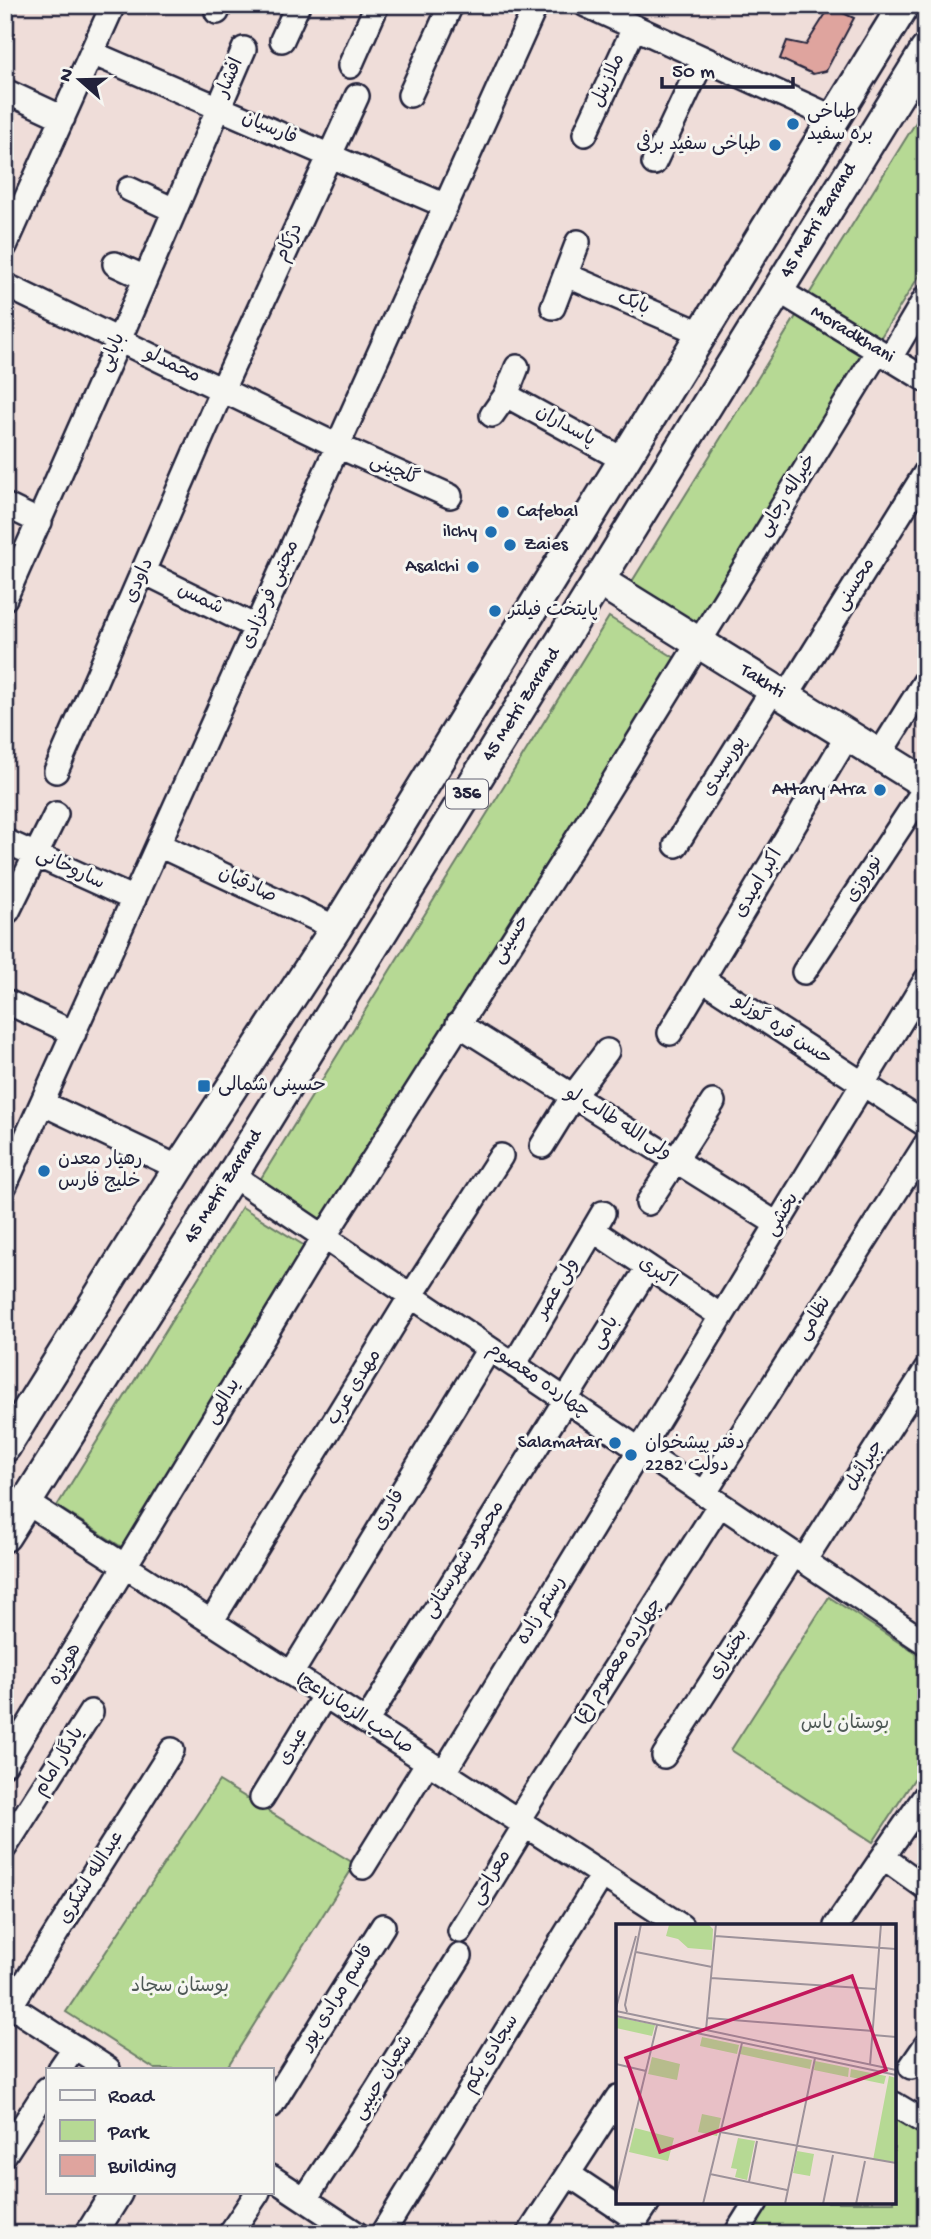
<svg xmlns="http://www.w3.org/2000/svg" width="931" height="2239" viewBox="0 0 931 2239" font-family="'Gochi Hand','Playpen Sans Arabic',sans-serif">
<style>
.green{fill:#b6d994;stroke:#6c7e68;stroke-width:2}
.building{fill:#dfa49e;stroke:#22223b;stroke-width:2}
.lines{fill:none;stroke-linecap:round;stroke-linejoin:round}
.minor-casing{stroke:#22223b;stroke-width:28}
.major-casing{stroke:#22223b;stroke-width:35}
.minor{stroke:#f6f6f2;stroke-width:23}
.major{stroke:#f6f6f2;stroke-width:30}
.poi-dot{fill:#1f6fb2;stroke:#f6f6f2;stroke-width:2.5}
.labels{text-anchor:middle;dominant-baseline:central;stroke-width:6;stroke-linejoin:round;paint-order:stroke}
.shield{fill:#f6f6f2;stroke:#626272;stroke-width:2}
.shield-label{font-size:18px;font-weight:bold;fill:#22223b}
.street-label{font-size:19px;fill:#22223b;stroke:#f6f6f2}
.poi-label{font-size:19px;fill:#22223b;stroke:#f6f6f2;text-anchor:start}
.park-label{font-size:19px;fill:#4e5956;stroke:#f6f6f2}
.inset-road{fill:none;stroke:#9d929a;stroke-width:2}
.view{fill:#c2185b;fill-opacity:0.15;stroke:#c2185b;stroke-width:3.5}
.inset-edge{fill:none;stroke:#22223b;stroke-width:3.5}
</style>
<rect width="100%" height="100%" fill="#efddd9"/>
<filter id="ink" filterUnits="userSpaceOnUse"><feTurbulence type="fractalNoise" baseFrequency=".0143" numOctaves="2"/><feDisplacementMap in="SourceGraphic" scale="14" xChannelSelector="R" yChannelSelector="G"/><feConvolveMatrix kernelMatrix="1 2 1 2 8 2 1 2 1" color-interpolation-filters="sRGB"/></filter>
<g filter="url(#ink)">
<path class="green" d="M926,106V265L879,340L808,296Z
M798,313L869,357L699,632L628,588Z
M609,617L680,661L324,1228L255,1188Z
M242,1207L313,1251L128,1551L57,1506Z
M829,1597L926,1660V1761L873,1842L731,1750Z
M219,1781L355,1864L226,2069H155L66,2012Z
M894,2103L926,2125V2234H744L766,2202H894Z"/>
<path class="building" d="M830,7L854,18L826,71L813,74L780,59L787,41L806,45Z"/>
<g class="lines">
<g class="minor-casing">
<path id="minor" d="M586,5L834,118
M217,12L220,5
M282,40L298,5
M92,53L446,206
M350,66L377,5
M5,91L63,118
M410,95L451,5
M585,134L634,28
M654,163L703,59
M129,189L174,210
M5,246L113,5
M115,264L145,278
M566,275L701,333
M5,285L338,446L450,496
M778,290L926,380
M553,307L578,242
M890,358L926,297
M506,395L624,460
M492,415L506,395L517,367
M5,505L40,522
M144,572L256,627
M5,598L119,340L244,49
M786,697L926,472
M879,755L926,680
M56,771L222,390L357,96
M5,841L134,899
M159,845L336,928
M676,845L773,689
M8,911L56,814
M804,972L926,787
M702,979L926,1125
M5,1001L74,1033
M458,1024L777,1224
M670,1033L848,735
M42,1103L179,1168
M542,1146L573,1096L607,1051
M232,1175L926,1643
M5,1185L536,5
M648,1203L713,1102
M593,1230L721,1316
M514,1365L603,1213
M704,1494L926,1144
M26,1502L681,1926
M804,1561L926,1370
M211,1622L411,1296L501,1156
M291,1674L489,1349
M366,1722L648,1267
M664,1756L794,1554
M5,1764L324,1237L605,795L878,351
M444,1772L926,980
M926,1795L883,1857L926,1888
M262,1798L325,1695
M518,1820L720,1504
M5,1847L91,1712
M363,1867L428,1762
M836,1926L883,1857
M460,1931L525,1825
M5,2002L108,2069
M11,2005L172,1750
M911,2067L926,2045
M60,2069L75,2047
M894,2104L926,2123
M271,2106L383,1926
M5,2154L47,2089
M568,2174L637,2220
M271,2177L357,2234
M305,2199L376,2091L460,1956
M230,2234L258,2192
M382,2234L602,1875
M529,2234L618,2097
M627,2234L648,2202
M736,2234L756,2202"/>
</g>
<g class="major-casing">
<path id="major" d="M598,580L926,784
M5,1447L179,1168L336,928L904,5
M5,1536L232,1175L926,50
M91,2234L117,2192"/>
</g>
<use href="#minor" class="minor"/>
<use href="#major" class="major"/>
</g>
</g>
<g class="poi-dot">
<circle cx="793" cy="124" r="7"/>
<circle cx="775" cy="145" r="7"/>
<circle cx="503" cy="512" r="7"/>
<circle cx="491" cy="532" r="7"/>
<circle cx="510" cy="545" r="7"/>
<circle cx="473" cy="567" r="7"/>
<circle cx="495" cy="611" r="7"/>
<circle cx="880" cy="790" r="7"/>
<rect x="197" y="1079" width="14" height="14" rx="3.5"/>
<circle cx="44" cy="1171" r="7"/>
<circle cx="615" cy="1443" r="7"/>
<circle cx="631" cy="1455" r="7"/>
</g>
<g class="labels">
<rect class="shield" x="446" y="779.5" width="42" height="29" rx="5"/>
<g class="shield-label">
<text x="467" y="794">356</text>
</g>
<g class="street-label">
<text transform="translate(231 78) rotate(-66)">افشار</text>
<text transform="translate(609 81) rotate(-65)">ملازینل</text>
<text transform="translate(269 129) rotate(23)">فارسیان</text>
<text transform="translate(819 221) rotate(-59)">45 Metri Zarand</text>
<text transform="translate(290 243) rotate(-65)">دژکام</text>
<text transform="translate(633 304) rotate(23)">بابک</text>
<text transform="translate(852 335) rotate(31)">Moradkhani</text>
<text transform="translate(113 353) rotate(-67)">بابایی</text>
<text transform="translate(172 366) rotate(26)">محمدلو</text>
<text transform="translate(565 427) rotate(29)">پاسداران</text>
<text transform="translate(394 471) rotate(24)">گلچینی</text>
<text transform="translate(788 496) rotate(-58)">خیراله رجایی</text>
<text transform="translate(140 581) rotate(-66)">داودی</text>
<text transform="translate(856 585) rotate(-58)">محسنی</text>
<text transform="translate(271 595) rotate(-66)">مجتبی فرحزادی</text>
<text transform="translate(200 600) rotate(26)">شمس</text>
<text transform="translate(762 682) rotate(32)">Takhti</text>
<text transform="translate(522 705) rotate(-58)">45 Metri Zarand</text>
<text transform="translate(725 767) rotate(-58)">پورسیدی</text>
<text transform="translate(70 870) rotate(25)">ساروخانی</text>
<text transform="translate(865 879) rotate(-57)">نوروزی</text>
<text transform="translate(759 884) rotate(-59)">اکبر امیدی</text>
<text transform="translate(247 886) rotate(25)">صادقیان</text>
<text transform="translate(512 940) rotate(-57)">حسینی</text>
<text transform="translate(782 1031) rotate(33)">حسن قره گوزلو</text>
<text transform="translate(618 1124) rotate(32)">ولی الله طالب لو</text>
<text transform="translate(224 1187) rotate(-58)">45 Metri Zarand</text>
<text transform="translate(783 1215) rotate(-59)">بخشی</text>
<text transform="translate(657 1273) rotate(34)">اکبری</text>
<text transform="translate(558 1289) rotate(-60)">ولی عصر</text>
<text transform="translate(815 1319) rotate(-58)">نظامی</text>
<text transform="translate(606 1333) rotate(-58)">بامی</text>
<text transform="translate(538 1381) rotate(34)">چهارده معصوم</text>
<text transform="translate(355 1388) rotate(-58)">مهدی عرب</text>
<text transform="translate(224 1402) rotate(-59)">یدالهی</text>
<text transform="translate(865 1466) rotate(-57)">جبرائیل</text>
<text transform="translate(390 1511) rotate(-59)">قادری</text>
<text transform="translate(465 1560) rotate(-58)">محمود شهرستانی</text>
<text transform="translate(542 1611) rotate(-59)">رستم زاده</text>
<text transform="translate(729 1655) rotate(-57)">بختیاری</text>
<text transform="translate(619 1662) rotate(-57)">چهارده معصوم (ع)</text>
<text transform="translate(66 1665) rotate(-59)">هویزه</text>
<text transform="translate(354 1714) rotate(33)">صاحب الزمان(عج)</text>
<text transform="translate(294 1747) rotate(-59)">عبدی</text>
<text transform="translate(60 1762) rotate(-58)">یادگار امام</text>
<text transform="translate(92 1878) rotate(-58)">عبدالله لشکری</text>
<text transform="translate(492 1878) rotate(-59)">معراحی</text>
<text transform="translate(338 1998) rotate(-58)">قاسم مرادی پور</text>
<text transform="translate(492 2054) rotate(-58)">سجادی یکم</text>
<text transform="translate(384 2078) rotate(-58)">شعبان حبیبی</text>
</g>
<g class="poi-label">
<text x="807" y="113">طباخی<tspan x="807" dy="22">بره سفید</tspan></text>
<text x="761" y="145" text-anchor="end">طباخی سفید برفی</text>
<text x="517" y="512">Cafebal</text>
<text x="477" y="532" text-anchor="end">ilchy</text>
<text x="524" y="545">Zaies</text>
<text x="459" y="567" text-anchor="end">Asalchi</text>
<text x="509" y="611">پایتخت فیلتر</text>
<text x="866" y="790" text-anchor="end">Attary Atra</text>
<text x="218" y="1086">حسینی شمالی</text>
<text x="58" y="1160">رهیار معدن<tspan x="58" dy="22">خلیج فارس</tspan></text>
<text x="601" y="1443" text-anchor="end">Salamatar</text>
<text x="645" y="1444">دفتر پیشخوان<tspan x="645" dy="22">دولت 2282</tspan></text>
</g>
<g class="park-label">
<text x="845" y="1724">بوستان یاس</text>
<text x="180" y="1987">بوستان سجاد</text>
</g>
</g>
<g transform="translate(616 1924)">
<rect width="280" height="280" fill="#efddd9"/>
<path d="M92,0L97,5L96,26L72,24L62,15L50,12L53,1ZM0,93L39,101L36,112L0,104ZM86,113L123,121L121,130L84,122ZM125,122L196,136L194,145L124,130ZM36,133L64,140L61,156L32,150ZM199,137L233,144L232,153L198,146ZM235,145L270,152L268,160L234,153ZM273,152L280,154L279,238L257,236ZM86,190L105,194L101,212L82,208ZM19,204L58,214L52,237L13,228ZM122,214L139,217L131,256L119,253L121,245L115,244ZM181,227L198,230L194,252L177,249Z" fill="#b6d994"/>
<path class="inset-road" d="M99,12L280,25M20,28L96,43M95,54L260,65M0,84L20,12M0,87L280,146M11,88L9,81L25,0M0,92L280,151M92,94L257,107M90,106L100,0M257,111L280,113M0,140L30,147M254,141L265,0M104,208L280,239M94,250L171,266M133,258L141,217M0,271L41,101M87,280L126,119M169,280L199,134M207,280L217,231M240,280L249,237"/>
<path class="view" d="M236,52L270,146L44,228L10,134Z"/>
<rect width="280" height="280" class="inset-edge"/>
</g>
<rect width="931" height="2239" fill="none" stroke="#f6f6f2" stroke-width="28"/>
<rect x="14" y="14" width="903" height="2211" fill="none" stroke="#22223b" stroke-width="2.5" filter="url(#ink)"/>
<rect x="46" y="2068" width="228" height="126" fill="#f6f6f2" stroke="#a1a1a9" stroke-width="2"/>
<rect x="60" y="2090" width="35" height="10" fill="#f6f6f2" stroke="#a1a1a9" stroke-width="2"/>
<text x="108" y="2102" font-size="21" fill="#22223b">Road</text>
<rect x="60" y="2120" width="35" height="21" fill="#b6d994" stroke="#a1a1a9" stroke-width="2"/>
<text x="108" y="2138" font-size="21" fill="#22223b">Park</text>
<rect x="60" y="2155" width="35" height="21" fill="#dfa49e" stroke="#a1a1a9" stroke-width="2"/>
<text x="108" y="2172" font-size="21" fill="#22223b">Building</text>
<g transform="translate(80 80) rotate(290)" stroke="#f6f6f2" stroke-width="5" paint-order="stroke">
<path d="M0-5L12 26L0 18L-12 26Z" fill="#22223b"/>
<text y="-10" font-size="19" font-weight="bold" text-anchor="middle" fill="#22223b">N</text>
</g>
<path d="M662 77v10h131v-10" fill="none" stroke="#22223b" stroke-width="3.5"/>
<text x="672" y="77" font-size="21" fill="#22223b" stroke="#f6f6f2" stroke-width="5" paint-order="stroke">50 m</text>
</svg>
